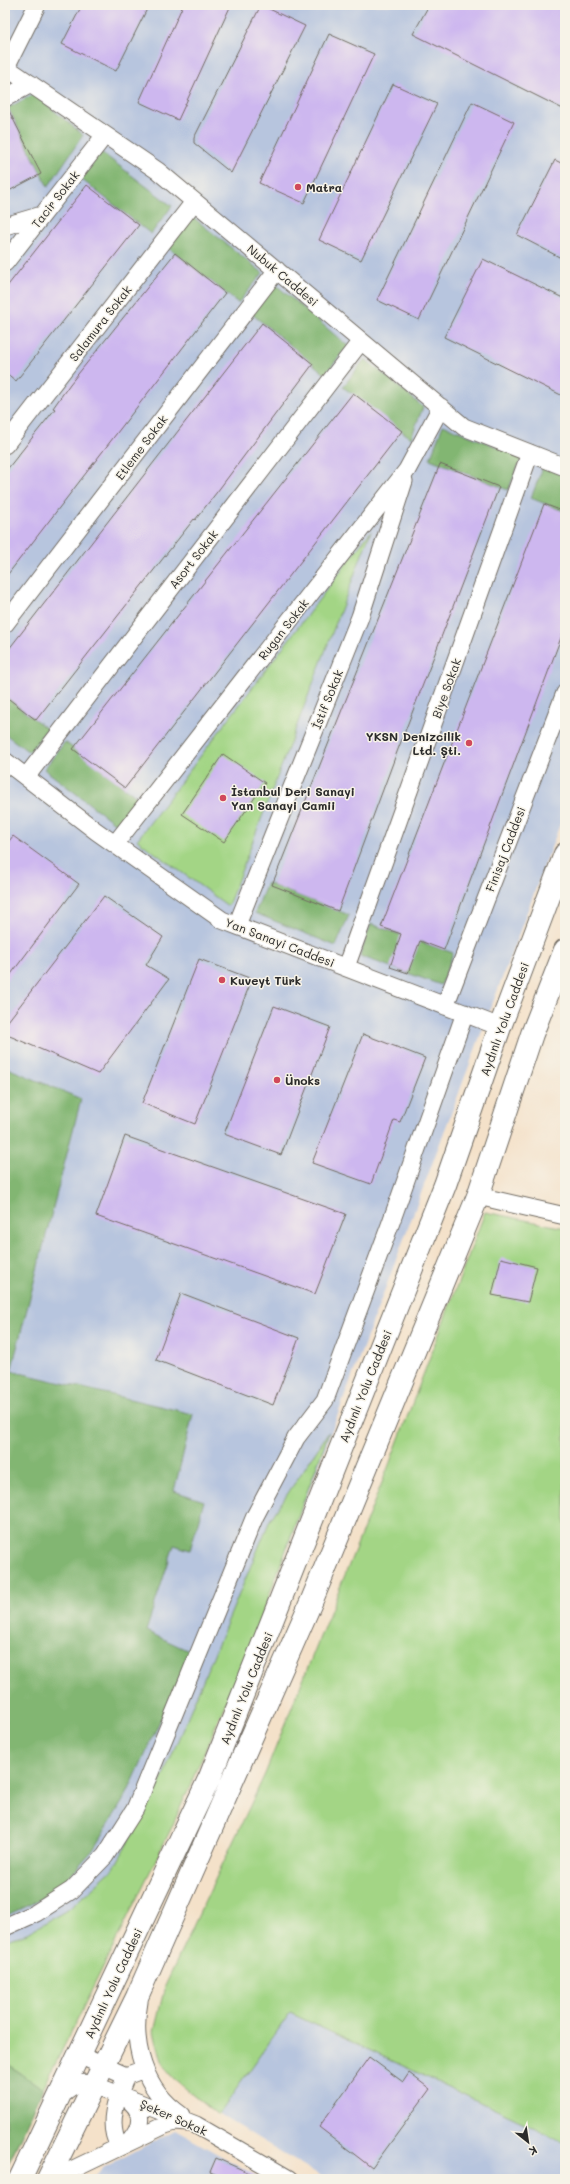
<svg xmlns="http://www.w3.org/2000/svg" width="570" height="2184" viewBox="0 0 570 2184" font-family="Mali,sans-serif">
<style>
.industrial{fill:#b7c5de}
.green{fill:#a3d585;stroke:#678058}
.forest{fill:#82b672;stroke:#56704e}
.building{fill:#cdb7ef}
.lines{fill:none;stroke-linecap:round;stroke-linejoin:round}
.minor-casing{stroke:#716b62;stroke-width:19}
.major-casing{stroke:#716b62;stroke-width:24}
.minor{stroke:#fff;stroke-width:17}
.major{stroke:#fff;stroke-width:22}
.poi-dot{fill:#d1495b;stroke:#f7f3e8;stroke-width:1.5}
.labels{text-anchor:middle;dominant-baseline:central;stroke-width:3;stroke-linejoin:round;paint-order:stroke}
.poi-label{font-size:12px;font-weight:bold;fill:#2b2b2b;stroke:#f7f3e8;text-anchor:start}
.street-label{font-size:12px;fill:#2b2b2b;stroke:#f7f3e8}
</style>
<rect width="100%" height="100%" fill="#f7f3e8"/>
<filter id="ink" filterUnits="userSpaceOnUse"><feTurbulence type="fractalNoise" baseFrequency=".025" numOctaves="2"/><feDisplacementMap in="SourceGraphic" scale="8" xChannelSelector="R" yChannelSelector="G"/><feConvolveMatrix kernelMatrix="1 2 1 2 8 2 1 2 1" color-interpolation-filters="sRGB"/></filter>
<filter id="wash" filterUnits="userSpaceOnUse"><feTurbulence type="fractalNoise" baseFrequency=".012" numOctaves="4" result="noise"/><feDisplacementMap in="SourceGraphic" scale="16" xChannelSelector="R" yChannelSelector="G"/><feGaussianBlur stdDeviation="0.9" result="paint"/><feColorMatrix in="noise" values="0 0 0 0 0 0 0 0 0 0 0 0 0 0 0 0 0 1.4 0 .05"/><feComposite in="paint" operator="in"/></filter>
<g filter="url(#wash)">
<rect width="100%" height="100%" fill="#f4e1c9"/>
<path class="industrial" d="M5,5H565V811L254,1637L5,2171Z
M289,2013L565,2142V2179H326L218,2114Z
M175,2130L262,2179H94L101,2169Z"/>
<path class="green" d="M371,531L228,906L137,840Z
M485,1212L565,1228V2142L290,2013L218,2115L173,2078L163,2066L154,2032L165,1986L265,1774L387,1470Z
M329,1432L254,1637L172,1827L43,2089L5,2062V1941L27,1933L69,1909L114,1868L158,1788L270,1520Z"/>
<path class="forest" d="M34,94L83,135L48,187L8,108Z
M101,152L172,206L151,234L81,179Z
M190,215L263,273L238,303L165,245Z
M276,285L348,346L325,374L252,314Z
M365,359L423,407L411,438L343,387Z
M443,425L522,457L508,490L430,459Z
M543,467L565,476V512L531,498Z
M5,696L47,729L29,752L5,734Z
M65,742L138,798L117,825L44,769Z
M267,883L349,915L336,946L255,913Z
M371,924L453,953L441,985L360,956Z
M5,1067L81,1099L11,1371L193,1414L174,1491L204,1501L190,1550L174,1545L146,1631L191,1652L127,1794L93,1850L62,1884L31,1904L5,1916Z
M5,2062L43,2089L5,2171Z"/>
<g id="blocks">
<path class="building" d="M82,5H149L116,71L62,44Z
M183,5H231L178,120L139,102Z
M261,5L305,26L231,173L194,143V138Z
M429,5H565V110L413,34Z
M329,34L374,54L304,203L259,183Z
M393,84L437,104L361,260L319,240Z
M472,102L514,122L419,320L377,300Z
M7,107L41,174L5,193V108Z
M555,160L565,165V260L517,235Z
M87,185L139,225L16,381L5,372V289Z
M175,253L225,293L5,578V472L55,409L53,408L70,384Z
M483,259L565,299V397L444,337Z
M262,323L313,364L217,492L195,520L194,519L36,720L5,696V654Z
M353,393L402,431L125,788L73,749Z
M440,464L499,487L397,752L338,911L272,885Z
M544,504L565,512V627L444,950L420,941L408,973L390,967L401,934L381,927Z
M223,754L265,783L224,842L182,814Z
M13,836L79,884L5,982V846Z
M104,896L163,937L146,965L169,979L98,1074L5,1034V1025Z
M199,959L252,979L195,1124L142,1103Z
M274,1006L330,1027L281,1155L224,1134Z
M363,1034L425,1058L400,1122L394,1120L371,1184L312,1163Z
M125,1136L346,1214L315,1294L96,1216Z
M501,1258L537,1267L528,1302L492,1295Z
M181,1293L299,1338L273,1405L156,1360Z
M369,2057L403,2082L409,2073L430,2089L372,2168L319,2127Z
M216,2158L263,2179H226L210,2172Z"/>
</g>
</g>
<g filter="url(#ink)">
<use href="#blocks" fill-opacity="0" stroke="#716b62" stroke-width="1"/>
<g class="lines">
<g class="minor-casing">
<path id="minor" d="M7,68L158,171L464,427L565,467
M5,69L37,5
M5,98L31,84
M5,226L42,215
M5,263L105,135
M5,445L194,202
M5,624L277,270
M5,761L96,831L222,920L500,1027
M26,777L361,341
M115,844L407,470L441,407
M237,925L360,617L404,481
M346,967L530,453
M445,1006L565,693
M478,1196L565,1216
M5,1927L36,1913L72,1890L105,1856L135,1809L255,1516L296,1438L325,1400L390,1225L465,1013
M139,2002C131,2044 144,2090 181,2115
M79,2055L126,2076
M60,2097C69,2086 80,2080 94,2085L196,2125L289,2179
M126,2098C144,2110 143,2126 130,2141
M119,2146C106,2123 117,2098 126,2076L144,2069
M53,2179L165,2125L175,2122L188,2123"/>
</g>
<g class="major-casing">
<path id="major" d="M20,2179L210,1777L445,1185L500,1027L565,854
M48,2179L137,1997L312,1600L478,1196L532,1034L565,950"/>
</g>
<use href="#minor" class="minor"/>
<use href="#major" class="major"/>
</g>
</g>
<g class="poi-dot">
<circle cx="298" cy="187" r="4"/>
<circle cx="469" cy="743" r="4"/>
<circle cx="223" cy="798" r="4"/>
<circle cx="222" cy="980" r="4"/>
<circle cx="277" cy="1080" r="4"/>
</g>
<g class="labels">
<g class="poi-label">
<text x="306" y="187">Matra</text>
<text x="461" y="736" text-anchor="end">YKSN Denizcilik<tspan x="461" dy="14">Ltd. Şti.</tspan></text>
<text x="231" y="791">İstanbul Deri Sanayi<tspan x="231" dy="14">Yan Sanayi Camii</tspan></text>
<text x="230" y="980">Kuveyt Türk</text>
<text x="285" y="1080">Ünoks</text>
</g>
<g class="street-label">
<text transform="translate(55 199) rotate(-52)">Tacir Sokak</text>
<text transform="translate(283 275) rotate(40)">Nubuk Caddesi</text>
<text transform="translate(100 323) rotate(-52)">Salamura Sokak</text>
<text transform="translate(141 447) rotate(-53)">Etleme Sokak</text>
<text transform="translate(193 559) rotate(-52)">Asort Sokak</text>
<text transform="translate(283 629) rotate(-52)">Rugan Sokak</text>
<text transform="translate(446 688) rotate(-70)">Biye Sokak</text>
<text transform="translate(327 699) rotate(-68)">İstif Sokak</text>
<text transform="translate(505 849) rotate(-69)">Finisaj Caddesi</text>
<text transform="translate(280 942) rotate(21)">Yan Sanayi Caddesi</text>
<text transform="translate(504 1019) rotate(-70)">Aydınlı Yolu Caddesi</text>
<text transform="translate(365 1386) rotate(-68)">Aydınlı Yolu Caddesi</text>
<text transform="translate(246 1688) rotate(-68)">Aydınlı Yolu Caddesi</text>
<text transform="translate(113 1983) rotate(-65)">Aydınlı Yolu Caddesi</text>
<text transform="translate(174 2117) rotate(24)">Şeker Sokak</text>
</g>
</g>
<rect width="570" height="2184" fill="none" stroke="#f7f3e8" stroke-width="20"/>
<g transform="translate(528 2142) rotate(150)" stroke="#f7f3e8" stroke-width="3" paint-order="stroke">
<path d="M0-3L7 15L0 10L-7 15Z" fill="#2b2b2b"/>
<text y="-6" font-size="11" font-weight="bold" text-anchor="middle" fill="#2b2b2b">K</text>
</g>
</svg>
